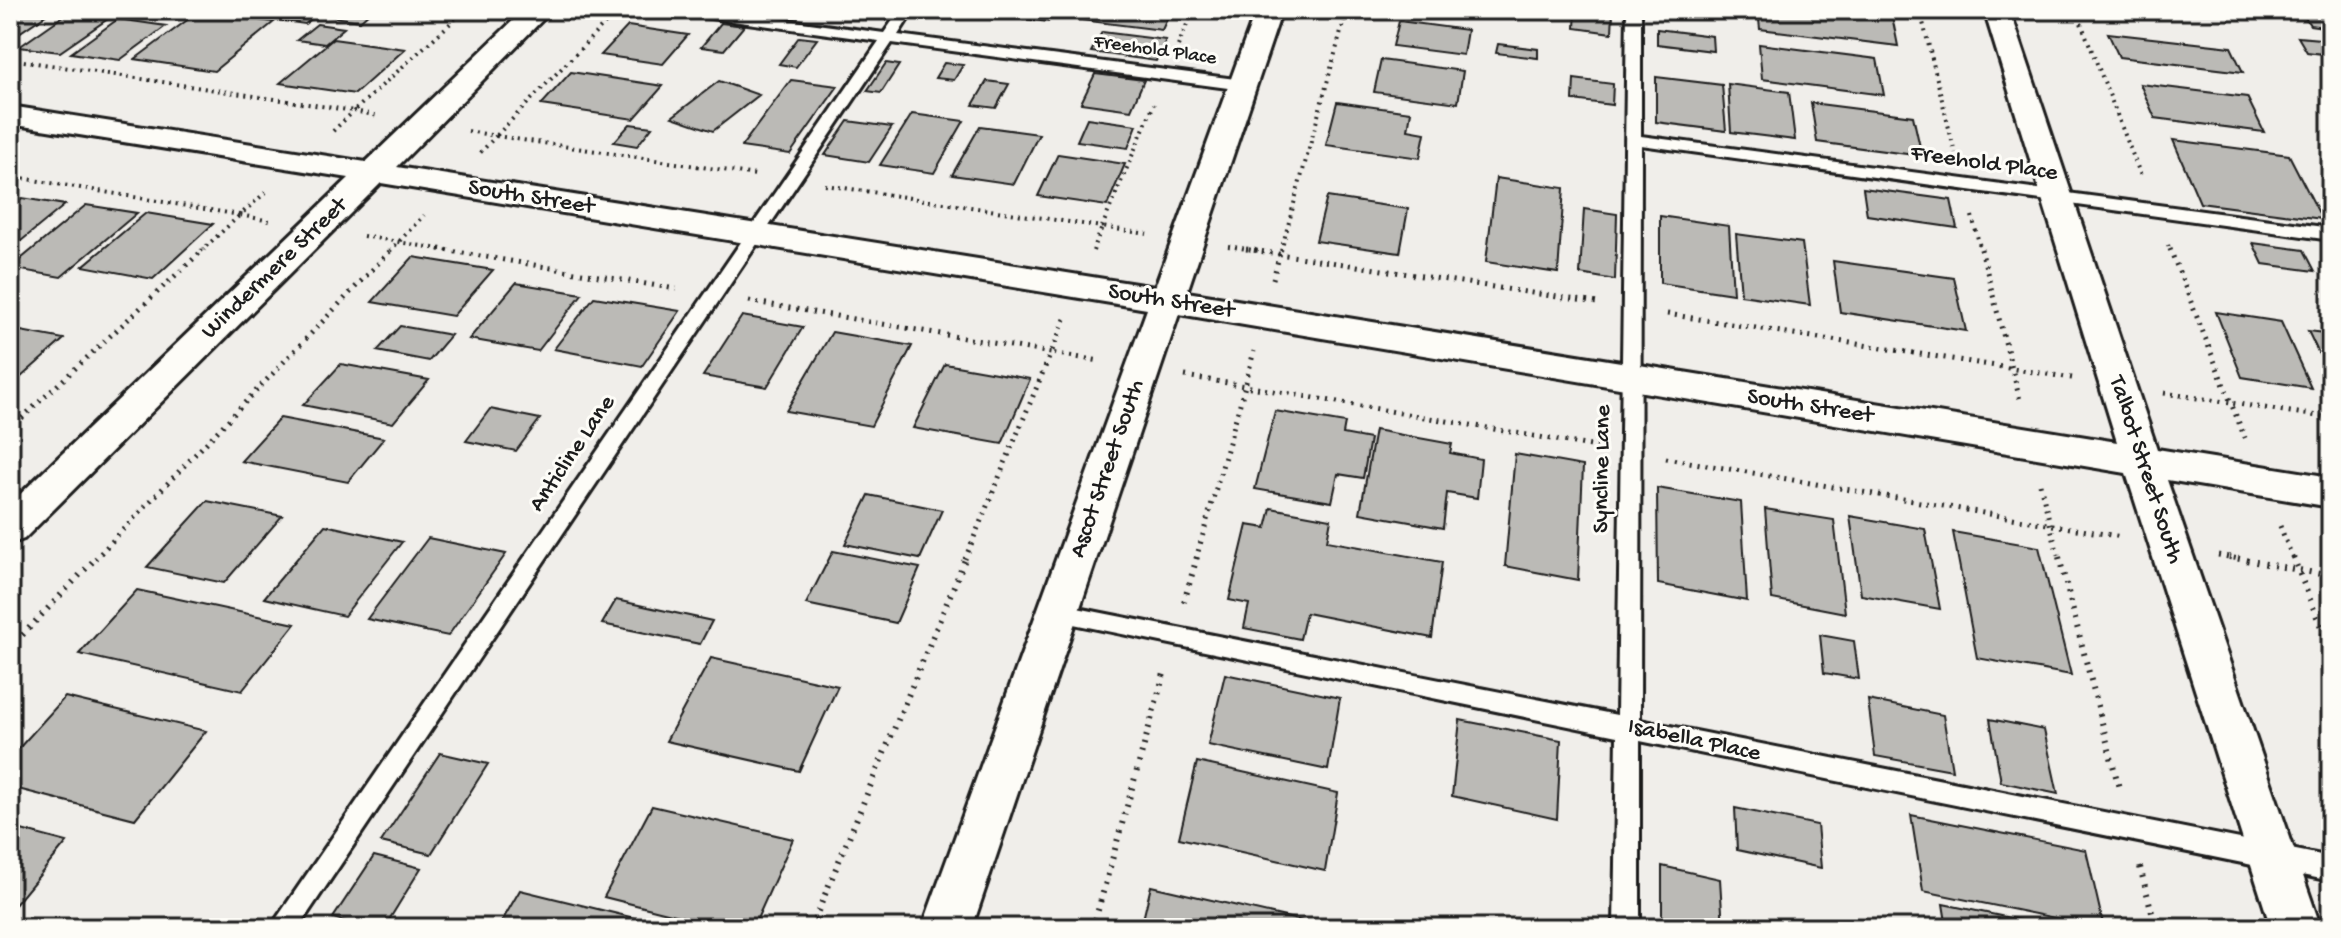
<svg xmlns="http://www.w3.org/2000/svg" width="2341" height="938" viewBox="0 0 2341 938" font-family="'Gochi Hand',sans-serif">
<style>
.building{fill:#bbbab6;stroke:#1c1c1c;stroke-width:2}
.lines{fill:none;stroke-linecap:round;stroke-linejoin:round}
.service-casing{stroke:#1c1c1c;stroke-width:6}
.minor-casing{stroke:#1c1c1c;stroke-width:6}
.path-far2{stroke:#1c1c1c;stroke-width:4;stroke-dasharray:2 5;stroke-linecap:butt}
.path-far1{stroke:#1c1c1c;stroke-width:5;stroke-dasharray:2 6;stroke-linecap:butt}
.path{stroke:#1c1c1c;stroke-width:6;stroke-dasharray:2 7;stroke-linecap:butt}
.service{fill:#fdfcf7;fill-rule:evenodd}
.minor{fill:#fdfcf7;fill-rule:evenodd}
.labels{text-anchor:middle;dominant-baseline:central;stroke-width:6;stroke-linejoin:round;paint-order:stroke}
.far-street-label{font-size:20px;fill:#1c1c1c;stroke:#fdfcf7}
.street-label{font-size:24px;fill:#1c1c1c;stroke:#fdfcf7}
</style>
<rect width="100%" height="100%" fill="#f0eeea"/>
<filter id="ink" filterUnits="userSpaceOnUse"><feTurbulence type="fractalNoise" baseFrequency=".0125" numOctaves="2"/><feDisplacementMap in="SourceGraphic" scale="16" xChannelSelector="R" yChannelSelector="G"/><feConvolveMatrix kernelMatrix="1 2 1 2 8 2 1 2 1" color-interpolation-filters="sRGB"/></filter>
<g filter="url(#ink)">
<path class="building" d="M10,10H53L10,39Z
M282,10H323L305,24L270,19Z
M335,10H372L360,21L327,16Z
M980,10H1054L1048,22L978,13Z
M1077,10H1171L1162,30L1073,19Z
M1393,10H1470L1469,19Z
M1576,10H1613L1612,33L1575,28Z
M1758,10H1843L1892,16L1898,46L1760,29Z
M2300,10H2331V28L2310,25Z
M69,12L109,18L60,52L19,47Z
M198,12L274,22L214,71L135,59Z
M118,19L166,26L120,60L71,53Z
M1399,21L1467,30L1463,55L1393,46Z
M721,23L744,26L724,50L701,47Z
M317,24L344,28L325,44L297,40Z
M628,26L688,35L663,64L601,55Z
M1657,29L1712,36L1713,51L1657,44Z
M1102,32L1166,40L1156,61L1091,52Z
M2108,33L2231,47L2243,72L2119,57Z
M799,37L817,39L796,67L779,64Z
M2298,37L2331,40V55L2307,52Z
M333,39L405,49L355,94L280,83Z
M1498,44L1538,49V58L1496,53Z
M1759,44L1877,59L1884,95L1762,79Z
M1381,60L1463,71L1458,103L1374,92Z
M886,63L899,65L881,93L867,91Z
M944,63L963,65L954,80L935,78Z
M571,72L663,86L634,119L541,105Z
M1095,74L1144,80L1131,110L1081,103Z
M1656,77L1722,85L1726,131L1656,122Z
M1574,79L1613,84L1612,105L1573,100Z
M791,80L838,86L790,154L741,147Z
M719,81L759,95L713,131L672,117Z
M987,81L1009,84L996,108L973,105Z
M1728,84L1789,92L1795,140L1731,132Z
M2140,84L2247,97L2264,132L2155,118Z
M1337,102L1411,112L1408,130L1425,133L1420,158L1326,145Z
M1811,103L1913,116L1922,156L1817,142Z
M912,114L964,121L934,173L880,165Z
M1087,118L1137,125L1128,148L1077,141Z
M848,121L892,127L869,162L825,155Z
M630,124L652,127L637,146L614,142Z
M980,126L1039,134L1014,184L952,175Z
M2173,140L2289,155L2322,219L2200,203Z
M1058,154L1125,164L1107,206L1038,196Z
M1496,178L1564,188L1558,273L1486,262Z
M1863,188L1951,200L1957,228L1867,215Z
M1327,197L1408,209L1400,253L1316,241Z
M22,198L65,205L10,250V208Z
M86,205L137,213L61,277L10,268Z
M1584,209L1617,214L1615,280L1580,274Z
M146,213L213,224L153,279L83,266Z
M1660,216L1729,226L1733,294L1660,283Z
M1736,234L1802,243L1810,305L1741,295Z
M2253,243L2304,250L2315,271L2263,264Z
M413,257L493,270L453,316L372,302Z
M1833,261L1954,278L1966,331L1840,312Z
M516,283L582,294L538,351L469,339Z
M594,297L680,311L642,366L554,349Z
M2216,312L2281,322L2311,388L2242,377Z
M742,316L803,327L767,387L703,376Z
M400,326L451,335L429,361L377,351Z
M10,329L64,339L11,386L10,385Z
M2308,331L2331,334V379Z
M832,332L912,346L871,426L786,411Z
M341,364L429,380L393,423L303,405Z
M945,364L1030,379L1002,444L913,428Z
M490,409L540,419L516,451L466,441Z
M1275,411L1345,423L1343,434L1370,439L1363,478L1338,474L1332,502L1255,489Z
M280,418L384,438L348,482L241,461Z
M1375,430L1452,444L1450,453L1481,459L1477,498L1447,493L1443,528L1360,513Z
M1515,454L1583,466L1578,580L1505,566Z
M1657,488L1741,502L1747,601L1658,584Z
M869,495L942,510L920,559L845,544Z
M207,501L282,516L224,583L147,567Z
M1271,508L1331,519L1327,541L1442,562L1432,638L1306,613L1300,639L1244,628L1249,604L1229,600L1247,525L1266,528Z
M1765,509L1834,520L1845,613L1772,599Z
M1850,516L1925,529L1940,609L1861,595Z
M325,525L402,542L344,616L264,598Z
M1953,532L2039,547L2071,675L1977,658Z
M428,538L506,554L448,636L367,619Z
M833,551L920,568L896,623L806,604Z
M137,590L295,624L242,691L79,654Z
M616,600L712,621L700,644L602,624Z
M1820,635L1854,641L1859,679L1824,673Z
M711,658L838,686L799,771L666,741Z
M1225,674L1340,698L1328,770L1208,745Z
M65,697L206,731L135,819L10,787V758Z
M1868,700L1943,715L1952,770L1875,756Z
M1990,719L2044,730L2058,794L2001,782Z
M1460,720L1561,740L1557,819L1452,796Z
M440,753L488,764L431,854L381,842Z
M1197,762L1338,793L1325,871L1179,838Z
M652,806L793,839L753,928H727L604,897Z
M1735,808L1817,825L1821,868L1737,850Z
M1911,815L2086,850L2104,928L1923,891Z
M10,827L67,842L10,911Z
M374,856L421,868L384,928H368L333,918Z
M1662,866L1720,879L1723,928H1685L1662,923Z
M1151,886L1320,925V928H1141Z
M520,890L675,928H498Z
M1943,904L2059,928H1947Z"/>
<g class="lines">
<g class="service-casing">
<path id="service" d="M674,10H713L884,33L900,10H914L898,35L1243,80L1251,85L1243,90L892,43L298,928H270L879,41L681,14Z
M1627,10H1641V136L2331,228V240L1641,145L1640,720L2331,857V881L1640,741V928H1614L1617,736L1049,619L1046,613L1049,607L1057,604L1617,715Z"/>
</g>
<g class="minor-casing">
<path id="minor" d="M524,10H552L397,167L1155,287L1256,10H1282L1187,292L2117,442L1984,10H2010L2157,449L2331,477V507L2167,480L2321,928H2271L2126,473L1179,314L972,928H922L1147,309L381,183L24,539L10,544V504L349,178L10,124V106L366,162Z"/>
</g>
<path class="path-far2" d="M1920,10L1955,153
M2076,10L2141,176
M1178,46L1193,10
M10,59L354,111L465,10
M333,131L354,111L379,116
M468,131L496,136L479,154
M497,135L618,10
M496,136L756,175
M10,176L240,215
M825,185L1102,227L1154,104
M266,192L240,215L270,221
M1972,216L1981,251
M363,236L451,251
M2168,245L2170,251
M1228,246L1259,251
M201,251L240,215
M390,251L424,215
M1093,251L1102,227L1147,234
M1281,251L1347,10"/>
<path class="path-far1" d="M439,249L676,289
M1246,249L1597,303
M1981,249L2020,400
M2170,249L2231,403L2331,418
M1273,279L1281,249
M749,301L1051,353L965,559
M1667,314L2072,378
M1065,319L1051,353L1100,361
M1185,376L1245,386L1254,351
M2164,393L2231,403L2245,438
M10,429L204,249
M1666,458L2122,537
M2040,484L2059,559
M2280,526L2293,559
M2218,555L2239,559
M95,559L392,249
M1196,559L1245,386L1597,447"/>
<path class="path" d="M2059,557L2119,788
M2229,557L2331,576
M2293,557L2331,652
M1184,602L1197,557
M10,648L97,557
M2140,867L2156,928
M811,928L966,557
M1093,928L1165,670"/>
<use href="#service" class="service"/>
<use href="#minor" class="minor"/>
</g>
</g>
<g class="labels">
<g class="far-street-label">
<text transform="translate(1155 51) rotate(8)">Freehold Place</text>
</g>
<g class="street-label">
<text transform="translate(1984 164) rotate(8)">Freehold Place</text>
<text transform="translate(531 198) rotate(9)">South Street</text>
<text transform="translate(275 269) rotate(-44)">Windermere Street</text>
<text transform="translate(1171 302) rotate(9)">South Street</text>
<text transform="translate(1810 407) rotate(9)">South Street</text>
<text transform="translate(573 454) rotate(-56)">Anticline Lane</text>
<text transform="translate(1108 469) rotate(-71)">Ascot Street South</text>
<text transform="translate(1603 469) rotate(-89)">Syncline Lane</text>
<text transform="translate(2145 470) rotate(72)">Talbot Street South</text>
<text transform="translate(1694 741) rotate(12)">Isabella Place</text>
</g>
</g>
<rect width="2341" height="938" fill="none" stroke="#fdfcf7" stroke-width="40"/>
<rect x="20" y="20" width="2301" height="898" fill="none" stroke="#1c1c1c" stroke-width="3" filter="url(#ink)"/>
</svg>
